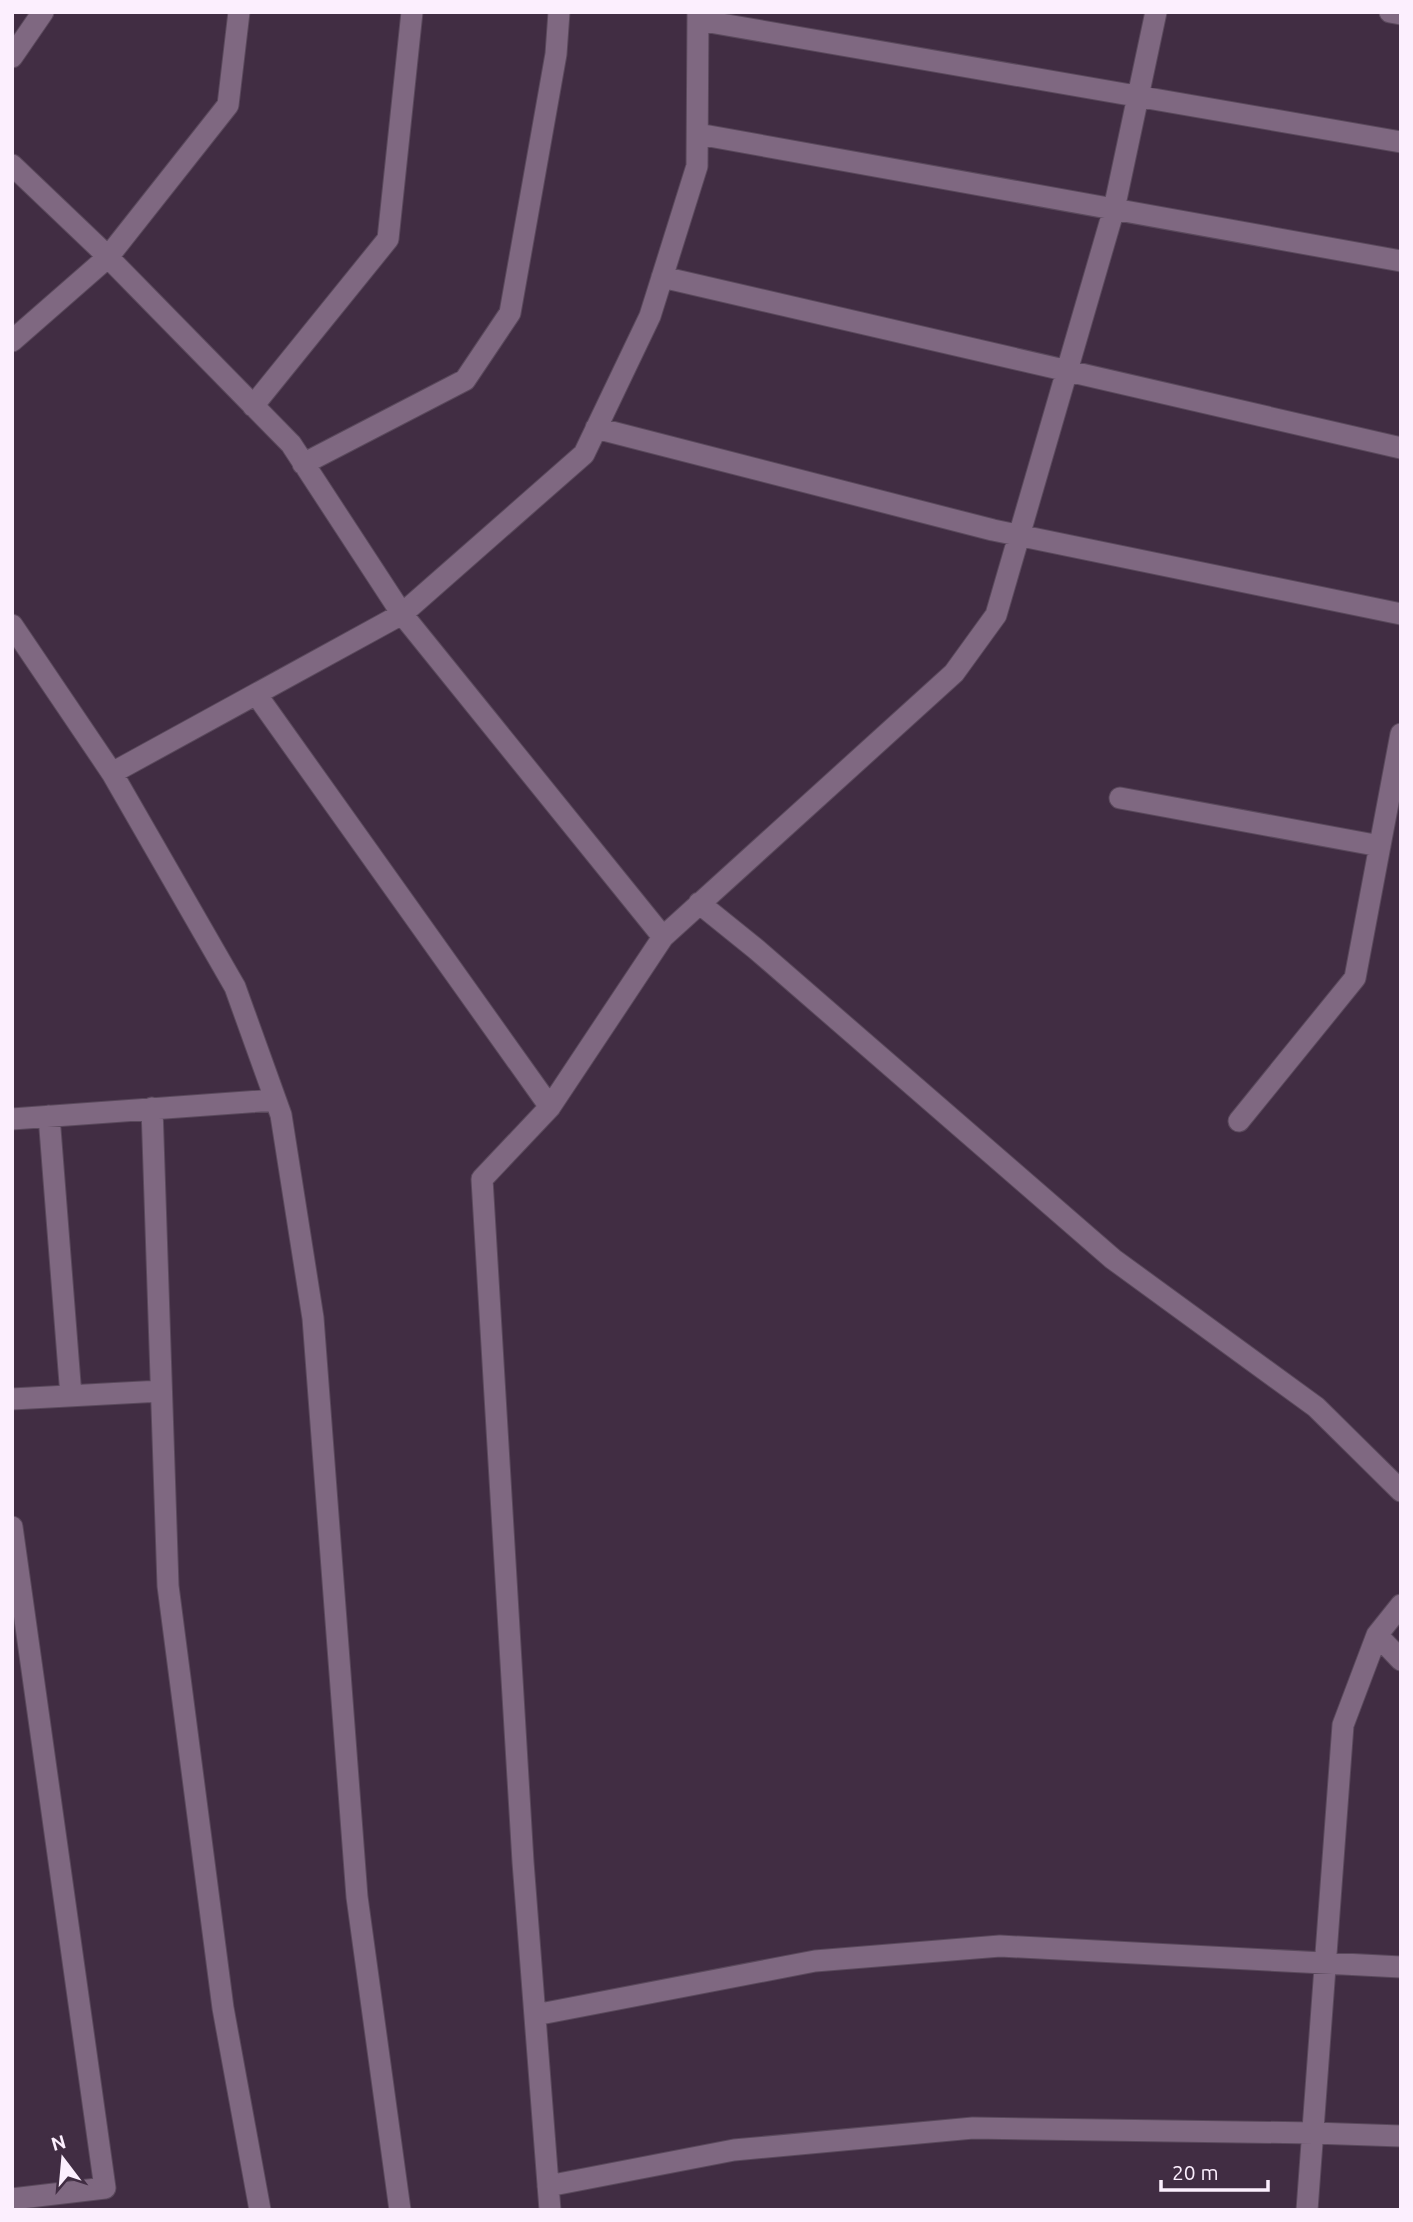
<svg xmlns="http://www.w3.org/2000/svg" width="1413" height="2222" viewBox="0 0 1413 2222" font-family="Ubuntu,sans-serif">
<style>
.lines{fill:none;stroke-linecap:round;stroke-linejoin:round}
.minor-casing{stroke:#5a495c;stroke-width:23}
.minor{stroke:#7f6881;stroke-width:21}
</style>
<rect width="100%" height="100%" fill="#412d43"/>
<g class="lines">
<g class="minor-casing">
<path id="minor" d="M1390,12L1401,14
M698,20L1401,142
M12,57L43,12
M698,134L1401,261
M12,165L98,247L291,444L402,614L663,937
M662,277L1401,448
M12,341L108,257L228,105L239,12
M253,406L388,239L412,12
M596,428L993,530L1401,614
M303,464L465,380L510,313L556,54L559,12
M12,625L112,773L235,987L281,1115L313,1318L357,1897L400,2210
M256,694L550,1107
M112,773L402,614L584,454L650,316L697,166L698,12
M1120,798L1380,846
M699,903L756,949L1113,1259L1316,1407L1401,1491
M152,1108L168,1586L223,2008L260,2210
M49,1116L71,1396
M12,1119L275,1100
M1239,1121L1355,978L1401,734
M12,1399L161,1391
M12,1527L105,2188L12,2199
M1377,1635L1401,1660
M535,2015L815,1961L1000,1946L1401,1967
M548,2186L734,2150L973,2128L1313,2133L1401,2136
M550,2210L523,1862L482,1179L550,1107L663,937L954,673L996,615L1114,209L1156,12
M1307,2210L1343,1725L1377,1635L1401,1605"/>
</g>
<use href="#minor" class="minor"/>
</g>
<rect width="1413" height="2222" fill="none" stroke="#fceffe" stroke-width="28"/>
<g transform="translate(63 2159) rotate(344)" stroke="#412d43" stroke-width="5" paint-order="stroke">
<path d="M0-5L12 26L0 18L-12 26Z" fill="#fceffe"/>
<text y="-10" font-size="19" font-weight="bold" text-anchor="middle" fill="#fceffe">N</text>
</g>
<path d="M1161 2180v10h107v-10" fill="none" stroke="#fceffe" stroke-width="3.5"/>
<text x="1172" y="2180" font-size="21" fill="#fceffe" stroke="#412d43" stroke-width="5" paint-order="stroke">20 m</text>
</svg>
